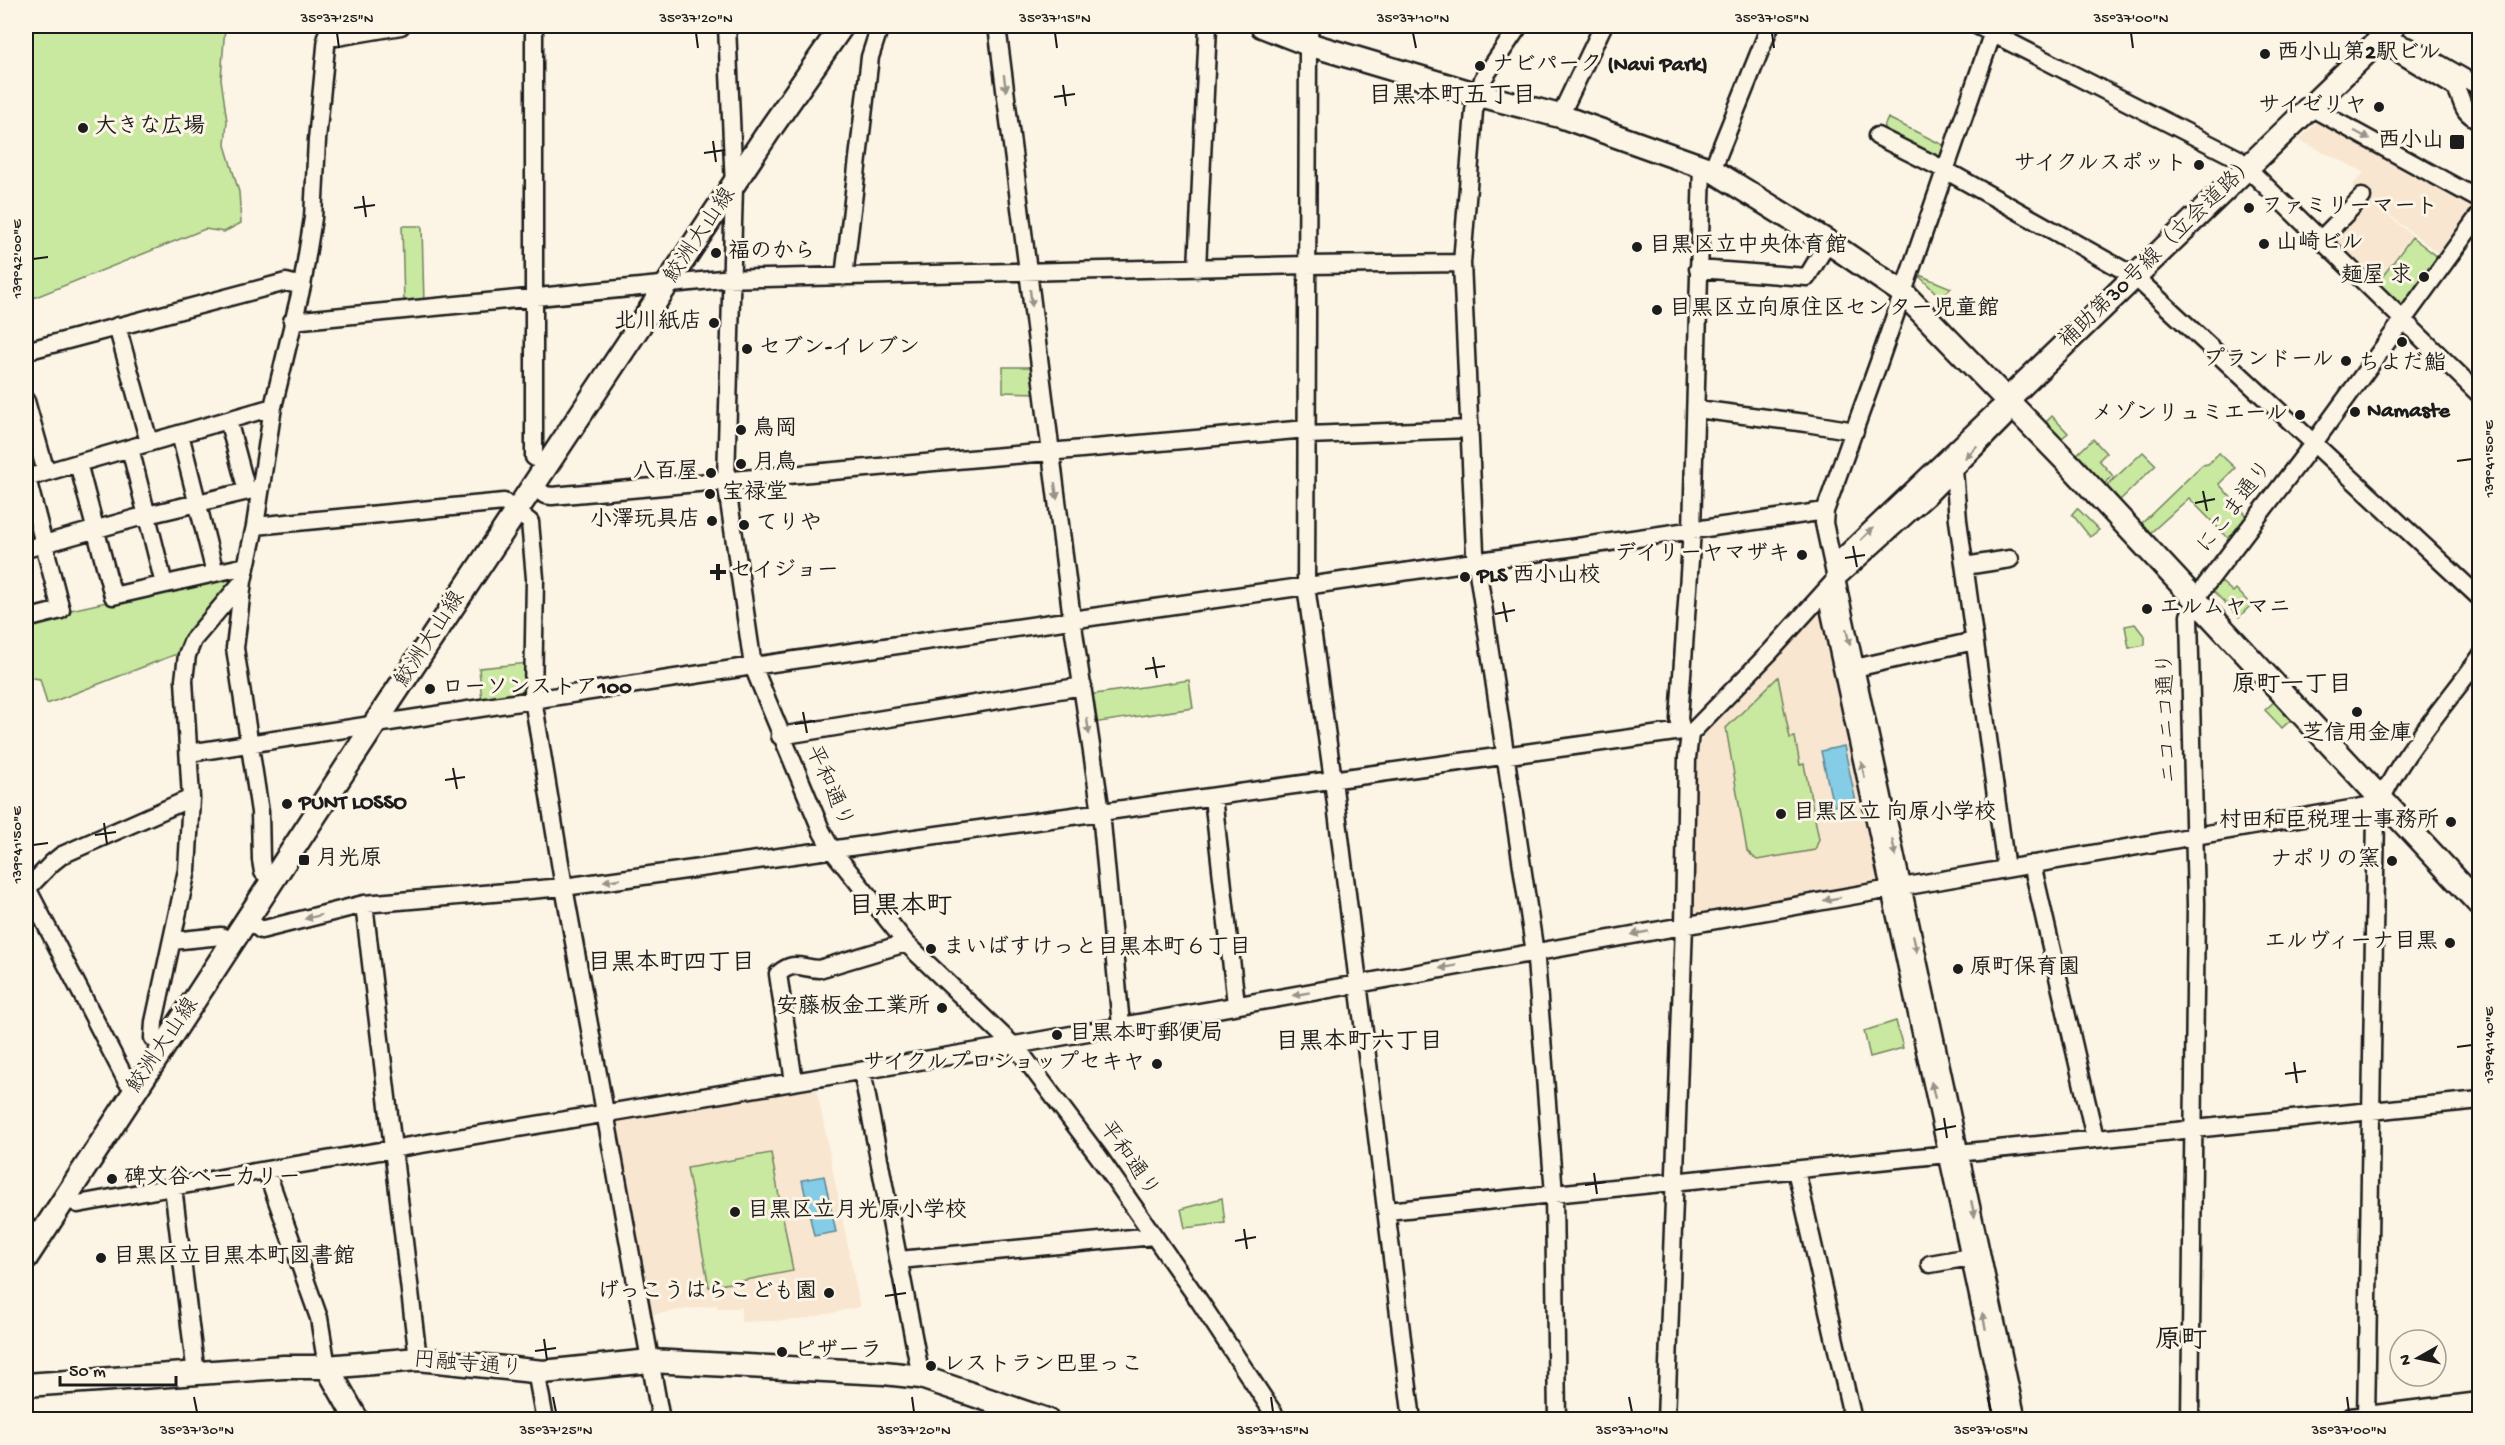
<svg xmlns="http://www.w3.org/2000/svg" width="2505" height="1445" viewBox="0 0 2505 1445" font-family="'Gochi Hand','Klee One',sans-serif">
<style>
.built{fill:#f8e6d0}
.green{fill:#c9e8a0;stroke:#72825e;stroke-width:1.5}
.water{fill:#85cce6;stroke:#5b8695;stroke-width:1.5}
.lines{fill:none;stroke-linecap:round;stroke-linejoin:round}
.street-casing{stroke:#1c1c1c;stroke-width:21}
.secondary-casing{stroke:#1c1c1c;stroke-width:27}
.street{stroke:#fcf5e5;stroke-width:16}
.secondary{stroke:#fcf5e5;stroke-width:22}
.oneway{fill:#97938b}
.ticks{fill:none;stroke:#1c1c1c;stroke-width:2}
.poi-dot{fill:#1c1c1c;stroke:#fcf5e5;stroke-width:2}
.labels{text-anchor:middle;dominant-baseline:central;stroke-width:6;stroke-linejoin:round;paint-order:stroke}
.poi-label{font-size:22px;font-weight:bold;fill:#1c1c1c;stroke:#fcf5e5;text-anchor:start}
.street-label{font-size:22px;fill:#1c1c1c;stroke:#fcf5e5}
.neighbourhood-label{font-size:24px;font-weight:bold;fill:#1c1c1c;stroke:#fcf5e5}
.quarter-label{font-size:26px;font-weight:bold;fill:#1c1c1c;stroke:#fcf5e5}
.neatline{fill:none;stroke:#1c1c1c;stroke-width:2}
.ticks-label{font-size:15px;text-anchor:middle;fill:#1c1c1c}
</style>
<rect width="100%" height="100%" fill="#fcf5e5"/>
<filter id="ink" filterUnits="userSpaceOnUse"><feTurbulence type="fractalNoise" baseFrequency=".0167" numOctaves="2"/><feDisplacementMap in="SourceGraphic" scale="12" xChannelSelector="R" yChannelSelector="G"/><feConvolveMatrix kernelMatrix="1 2 1 2 8 2 1 2 1" color-interpolation-filters="sRGB"/></filter>
<g filter="url(#ink)">
<path class="built" d="M2319,120L2479,206L2442,256L2352,186L2364,172L2299,140Z
M2362,201H2370L2412,235L2374,284L2327,238Z
M1818,609L1824,611L1881,880L1878,885L1694,918L1696,748L1708,730Z
M816,1085L860,1307L799,1320L741,1322V1308H718L716,1305L648,1315L611,1120Z"/>
<path class="green" d="M26,26H225L221,79L227,121L225,145L239,192L241,223L224,232L205,229L26,301Z
M1888,118L1947,147L1941,165L1880,135Z
M402,226H422L424,305H404Z
M2412,237L2439,258L2401,309L2376,285Z
M1917,274L1951,288L1941,298Z
M1003,367H1036L1038,393L1003,392Z
M2052,416L2068,433L2057,442L2042,426Z
M2093,439L2106,453L2099,460L2113,476L2100,488L2072,459Z
M2143,452L2156,465L2117,503L2103,489Z
M2219,453L2235,468L2219,484L2250,519L2232,542L2189,498L2147,536L2138,527L2202,465L2208,464Z
M2077,508L2099,530L2090,537L2072,514Z
M245,571L187,655H174L47,704L40,679L26,677V620Z
M2218,579L2233,592L2236,589L2251,605L2239,617L2210,588Z
M2135,624L2145,637V645L2129,648L2125,626Z
M529,663L528,695L482,702L479,668Z
M1778,677L1790,738L1795,737L1800,765L1804,764L1819,839L1815,850L1757,860L1747,851L1726,728Z
M1189,680L1193,708L1093,723L1089,695Z
M2276,700L2293,718L2282,728L2265,710Z
M1896,1021L1903,1048L1870,1057L1864,1031Z
M771,1153L793,1271L709,1287L687,1168Z
M1222,1198L1225,1223L1185,1228L1181,1209Z"/>
<path class="water" d="M1844,746L1856,802L1833,806L1821,751Z
M824,1176L836,1232L814,1236L802,1180Z"/>
<g class="lines">
<g class="street-casing">
<path id="street" d="M534,26V457L548,466
M727,26L734,187L726,481L753,666L757,676L822,832L832,850L906,943L1020,1052L1099,1157L1200,1302L1278,1420
M997,26L1072,619L1101,812L1121,1025
M1310,26L1308,44L1306,586L1333,780L1412,1420
M1519,26L1483,79L1474,111L1462,263L1475,552L1536,960L1554,1194L1557,1420
M1978,26L2237,158L2480,395
M1995,26L1880,359L1825,511L1824,523L2017,1420
M326,36L337,37L401,26
M2393,41L2398,53L2456,88C2465,105 2460,111 2480,121
M2393,41L2412,48L2480,87
M2310,107L2480,200
M1560,116L1603,26
M1877,136L1945,170L2134,276L2480,598
M1712,170L1770,26
M2320,240L2362,197
M1197,269L1208,26
M1698,269L1807,277L1828,242
M844,277L870,57L880,26
M292,321L722,279L1307,265L1462,263
M117,326L149,442
M26,351L286,282L302,286
M26,401L46,472
M1697,409L1806,423L1855,431
M228,420L247,491
M180,434L215,573
M1307,435L1470,429
M130,448L164,584
M78,463L113,596L246,566
M1954,470L1958,520L2006,869
M26,478L273,407
M533,486L545,495L552,496L1307,429
M255,526L504,502L530,522L535,578L533,699L564,887L661,1420
M26,549L147,515L261,488
M1965,566L2010,559
M243,581L235,648L260,812L261,860L263,872L273,880
M26,619L61,610L27,478
M1855,668L1974,641
M1682,731L1679,719L1692,530L1702,166
M780,736L1083,686
M189,753L753,666L1825,511
M1213,797L1236,1004
M2032,864L2095,1138
M26,886L126,1080L135,1089
M26,890L52,863L62,855L191,798
M364,904L418,1359
M248,920L261,930L364,904L564,887L1682,731L1690,734
M172,941L221,936L233,943
M164,1047L153,1038L154,1022L187,870L191,798L184,680L187,655L193,640L243,581L255,526L273,407L302,286L313,218L317,140L328,26
M862,1071L921,1377
M794,1082L778,974C794,960 800,968 819,969L906,943
M266,1170L319,1318L327,1367
M1796,1170L1853,1420
M173,1187L196,1374
M66,1197L78,1204L266,1170L1015,1045L1896,888L2379,804
M1387,1211L2480,1100
M26,1225L38,1239
M899,1260L1154,1236
M1930,1264L1970,1257
M536,1371L545,1420
M1666,1420L1684,925L1687,758L1690,734L1770,652L1835,580L1927,497L2004,419L2008,399
M2005,1420L1828,603L1839,560L2008,399
M2190,1420L2196,904L2189,616L2196,600L2205,586L2313,444L2480,214
M2366,1420L2376,814C2391,765 2449,701 2480,657"/>
</g>
<g class="secondary-casing">
<path id="secondary" d="M1262,26L1308,44L1479,95L1560,116L1712,170L1828,242L1903,293L2070,465L2480,905
M2008,399L2394,26
M26,1258L374,725L771,128L842,26
M327,1367L357,1420
M26,1385L284,1367H327L418,1359L543,1372L650,1361L884,1373L921,1377L1047,1420
M2351,1420L2480,1404"/>
</g>
<use href="#street" class="street"/>
<use href="#secondary" class="secondary"/>
</g>
<defs><path id="oneway-solid" d="M-6-.8H1V-3.2L6.5 0L1 3.2V.8H-6Z" transform="scale(1.5)"/></defs>
<g class="oneway">
<use href="#oneway-solid" transform="translate(1005 83) rotate(82)"/>
<use href="#oneway-solid" transform="translate(2362 135) rotate(28)"/>
<use href="#oneway-solid" transform="translate(1031 298) rotate(83)"/>
<use href="#oneway-solid" transform="translate(1971 452) rotate(134)"/>
<use href="#oneway-solid" transform="translate(1056 491) rotate(82)"/>
<use href="#oneway-solid" transform="translate(1867 534) rotate(-44)"/>
<use href="#oneway-solid" transform="translate(1848 637) rotate(77)"/>
<use href="#oneway-solid" transform="translate(1088 726) rotate(82)"/>
<use href="#oneway-solid" transform="translate(1863 770) rotate(-102)"/>
<use href="#oneway-solid" transform="translate(1894 848) rotate(78)"/>
<use href="#oneway-solid" transform="translate(612 880) rotate(172)"/>
<use href="#oneway-solid" transform="translate(1832 899) rotate(170)"/>
<use href="#oneway-solid" transform="translate(313 917) rotate(166)"/>
<use href="#oneway-solid" transform="translate(1640 933) rotate(170)"/>
<use href="#oneway-solid" transform="translate(1915 944) rotate(78)"/>
<use href="#oneway-solid" transform="translate(1448 967) rotate(170)"/>
<use href="#oneway-solid" transform="translate(1301 994) rotate(170)"/>
<use href="#oneway-solid" transform="translate(1933 1090) rotate(-103)"/>
<use href="#oneway-solid" transform="translate(1973 1209) rotate(78)"/>
<use href="#oneway-solid" transform="translate(1984 1321) rotate(-102)"/>
</g>
</g>
<path class="ticks" d="M337,33L339,48M696,33L698,48M1055,33L1057,48M1413,33L1416,48M1772,33L1774,48M2131,33L2133,48M1063,85L1066,106M1054,97L1075,94M713,141L716,162M704,153L725,150M363,196L366,217M354,208L375,205M33,259L48,257M2457,461L2472,459M2203,491L2207,511M2195,503L2215,499M1853,546L1857,567M1845,558L1865,555M1503,602L1507,622M1495,614L1515,610M1153,657L1157,678M1145,669L1165,666M803,712L807,733M795,724L815,721M453,768L457,789M445,780L465,777M104,823L107,844M95,835L116,832M33,845L48,843M2457,1047L2472,1045M2294,1062L2297,1083M2285,1074L2306,1071M1944,1118L1947,1138M1935,1130L1956,1126M1594,1173L1597,1194M1585,1185L1606,1182M1244,1229L1247,1249M1235,1241L1256,1237M894,1284L897,1305M885,1296L906,1293M544,1339L547,1360M535,1351L556,1348M194,1397L197,1412M553,1397L556,1412M912,1397L914,1412M1271,1397L1273,1412M1629,1397L1632,1412M1988,1397L1991,1412M2347,1397L2349,1412"/>
<g class="poi-dot">
<circle cx="2265" cy="54" r="6"/>
<circle cx="1480" cy="66" r="6"/>
<circle cx="2379" cy="107" r="6"/>
<circle cx="83" cy="128" r="6"/>
<rect x="2449" y="134" width="16" height="16" rx="3"/>
<circle cx="2199" cy="165" r="6"/>
<circle cx="2249" cy="208" r="6"/>
<circle cx="2264" cy="244" r="6"/>
<circle cx="1637" cy="247" r="6"/>
<circle cx="716" cy="253" r="6"/>
<circle cx="2424" cy="277" r="6"/>
<circle cx="1657" cy="310" r="6"/>
<circle cx="714" cy="323" r="6"/>
<circle cx="2402" cy="342" r="6"/>
<circle cx="747" cy="349" r="6"/>
<circle cx="2346" cy="361" r="6"/>
<circle cx="2355" cy="412" r="6"/>
<circle cx="2300" cy="415" r="6"/>
<circle cx="741" cy="430" r="6"/>
<circle cx="741" cy="464" r="6"/>
<circle cx="711" cy="473" r="6"/>
<circle cx="710" cy="494" r="6"/>
<circle cx="712" cy="521" r="6"/>
<circle cx="744" cy="525" r="6"/>
<circle cx="1802" cy="555" r="6"/>
<path d="M715 563h6v6h6v6h-6v6h-6v-6h-6v-6h6z"/>
<circle cx="1465" cy="577" r="6"/>
<circle cx="2147" cy="609" r="6"/>
<circle cx="430" cy="689" r="6"/>
<circle cx="2357" cy="712" r="6"/>
<circle cx="287" cy="804" r="6"/>
<circle cx="1781" cy="814" r="6"/>
<circle cx="2451" cy="822" r="6"/>
<rect x="298" y="854" width="12" height="12" rx="3"/>
<circle cx="2392" cy="861" r="6"/>
<circle cx="2450" cy="943" r="6"/>
<circle cx="931" cy="949" r="6"/>
<circle cx="1958" cy="969" r="6"/>
<circle cx="942" cy="1008" r="6"/>
<circle cx="1057" cy="1035" r="6"/>
<circle cx="1157" cy="1064" r="6"/>
<circle cx="112" cy="1179" r="6"/>
<circle cx="735" cy="1212" r="6"/>
<circle cx="101" cy="1258" r="6"/>
<circle cx="829" cy="1293" r="6"/>
<circle cx="782" cy="1352" r="6"/>
<circle cx="931" cy="1366" r="6"/>
</g>
<g class="labels">
<g class="poi-label">
<text x="2277" y="54">西小山第2駅ビル</text>
<text x="1492" y="66">ナビパーク (Navi Park)</text>
<text x="2367" y="107" text-anchor="end">サイゼリヤ</text>
<text x="95" y="128">大きな広場</text>
<text x="2444" y="142" text-anchor="end">西小山</text>
<text x="2187" y="165" text-anchor="end">サイクルスポット</text>
<text x="2261" y="208">ファミリーマート</text>
<text x="2276" y="244">山崎ビル</text>
<text x="1649" y="247">目黒区立中央体育館</text>
<text x="728" y="253">福のから</text>
<text x="2412" y="277" text-anchor="end">麺屋 求</text>
<text x="1669" y="310">目黒区立向原住区センター児童館</text>
<text x="702" y="323" text-anchor="end">北川紙店</text>
<text x="759" y="349">セブン-イレブン</text>
<text x="2334" y="361" text-anchor="end">プランドール</text>
<text x="2402" y="365" text-anchor="middle">ちよだ鮨</text>
<text x="2367" y="412">Namaste</text>
<text x="2288" y="415" text-anchor="end">メゾンリュミエール</text>
<text x="753" y="430">鳥岡</text>
<text x="753" y="464">月鳥</text>
<text x="699" y="473" text-anchor="end">八百屋</text>
<text x="722" y="494">宝禄堂</text>
<text x="700" y="521" text-anchor="end">小澤玩具店</text>
<text x="756" y="525">てりや</text>
<text x="1790" y="555" text-anchor="end">デイリーヤマザキ</text>
<text x="730" y="572">セイジョー</text>
<text x="1477" y="577">PLS 西小山校</text>
<text x="2159" y="609">エルムヤマニ</text>
<text x="442" y="689">ローソンストア100</text>
<text x="2357" y="735" text-anchor="middle">芝信用金庫</text>
<text x="299" y="804">PUNT LOSSO</text>
<text x="1793" y="814">目黒区立 向原小学校</text>
<text x="2439" y="822" text-anchor="end">村田和臣税理士事務所</text>
<text x="316" y="860">月光原</text>
<text x="2380" y="861" text-anchor="end">ナポリの窯</text>
<text x="2438" y="943" text-anchor="end">エルヴィーナ目黒</text>
<text x="943" y="949">まいばすけっと目黒本町６丁目</text>
<text x="1970" y="969">原町保育園</text>
<text x="930" y="1008" text-anchor="end">安藤板金工業所</text>
<text x="1069" y="1035">目黒本町郵便局</text>
<text x="1145" y="1064" text-anchor="end">サイクルプロショップセキヤ</text>
<text x="124" y="1179">碑文谷ベーカリー</text>
<text x="747" y="1212">目黒区立月光原小学校</text>
<text x="113" y="1258">目黒区立目黒本町図書館</text>
<text x="817" y="1293" text-anchor="end">げっこうはらこども園</text>
<text x="794" y="1352">ピザーラ</text>
<text x="943" y="1366">レストラン巴里っこ</text>
</g>
<g class="street-label">
<text transform="translate(701 236) rotate(-56)">鮫洲大山線</text>
<text transform="translate(2159 253) rotate(-44)">補助第30号線（立会道路）</text>
<text transform="translate(2236 508) rotate(-53)">にこま通り</text>
<text transform="translate(431 640) rotate(-57)">鮫洲大山線</text>
<text transform="translate(2169 718) rotate(-92)">ニコニコ通り</text>
<text transform="translate(828 787) rotate(66)">平和通り</text>
<text transform="translate(164 1046) rotate(-56)">鮫洲大山線</text>
<text transform="translate(1128 1160) rotate(55)">平和通り</text>
<text transform="translate(468 1366) rotate(5)">円融寺通り</text>
</g>
<g class="neighbourhood-label">
<text x="1452" y="97">目黒本町五丁目</text>
<text x="2292" y="686">原町一丁目</text>
<text x="671" y="964">目黒本町四丁目</text>
<text x="1359" y="1043">目黒本町六丁目</text>
</g>
<g class="quarter-label">
<text x="900" y="908">目黒本町</text>
<text x="2181" y="1342">原町</text>
</g>
</g>
<rect width="2505" height="1445" fill="none" stroke="#fcf5e5" stroke-width="66"/>
<g transform="translate(2418 1358) rotate(261)"><circle r="28" fill="#fcf5e5" stroke="#a29e95" stroke-width="1.5"/>
<path d="M0-4.5L10 22L0 15L-10 22Z" fill="#1c1c1c"/>
<text y="-9" font-size="16" font-weight="bold" text-anchor="middle" fill="#1c1c1c">N</text>
</g>
<path d="M60 1376v9h116v-9" fill="none" stroke="#1c1c1c" stroke-width="3"/>
<text x="69" y="1376" font-size="18" fill="#1c1c1c" stroke="#fcf5e5" stroke-width="4.5" paint-order="stroke">50 m</text>
<rect x="33" y="33" width="2439" height="1379" class="neatline"/>
<g class="ticks-label">
<text x="337" y="22">35°37'25"N</text>
<text x="696" y="22">35°37'20"N</text>
<text x="1055" y="22">35°37'15"N</text>
<text x="1413" y="22">35°37'10"N</text>
<text x="1772" y="22">35°37'05"N</text>
<text x="2131" y="22">35°37'00"N</text>
<text transform="translate(16 259) rotate(-90)" y="5">139°42'00"E</text>
<text transform="translate(2488 459) rotate(-90)" y="5">139°41'50"E</text>
<text transform="translate(16 845) rotate(-90)" y="5">139°41'50"E</text>
<text transform="translate(2488 1045) rotate(-90)" y="5">139°41'40"E</text>
<text x="197" y="1434">35°37'30"N</text>
<text x="556" y="1434">35°37'25"N</text>
<text x="914" y="1434">35°37'20"N</text>
<text x="1273" y="1434">35°37'15"N</text>
<text x="1632" y="1434">35°37'10"N</text>
<text x="1991" y="1434">35°37'05"N</text>
<text x="2349" y="1434">35°37'00"N</text>
</g>
</svg>
